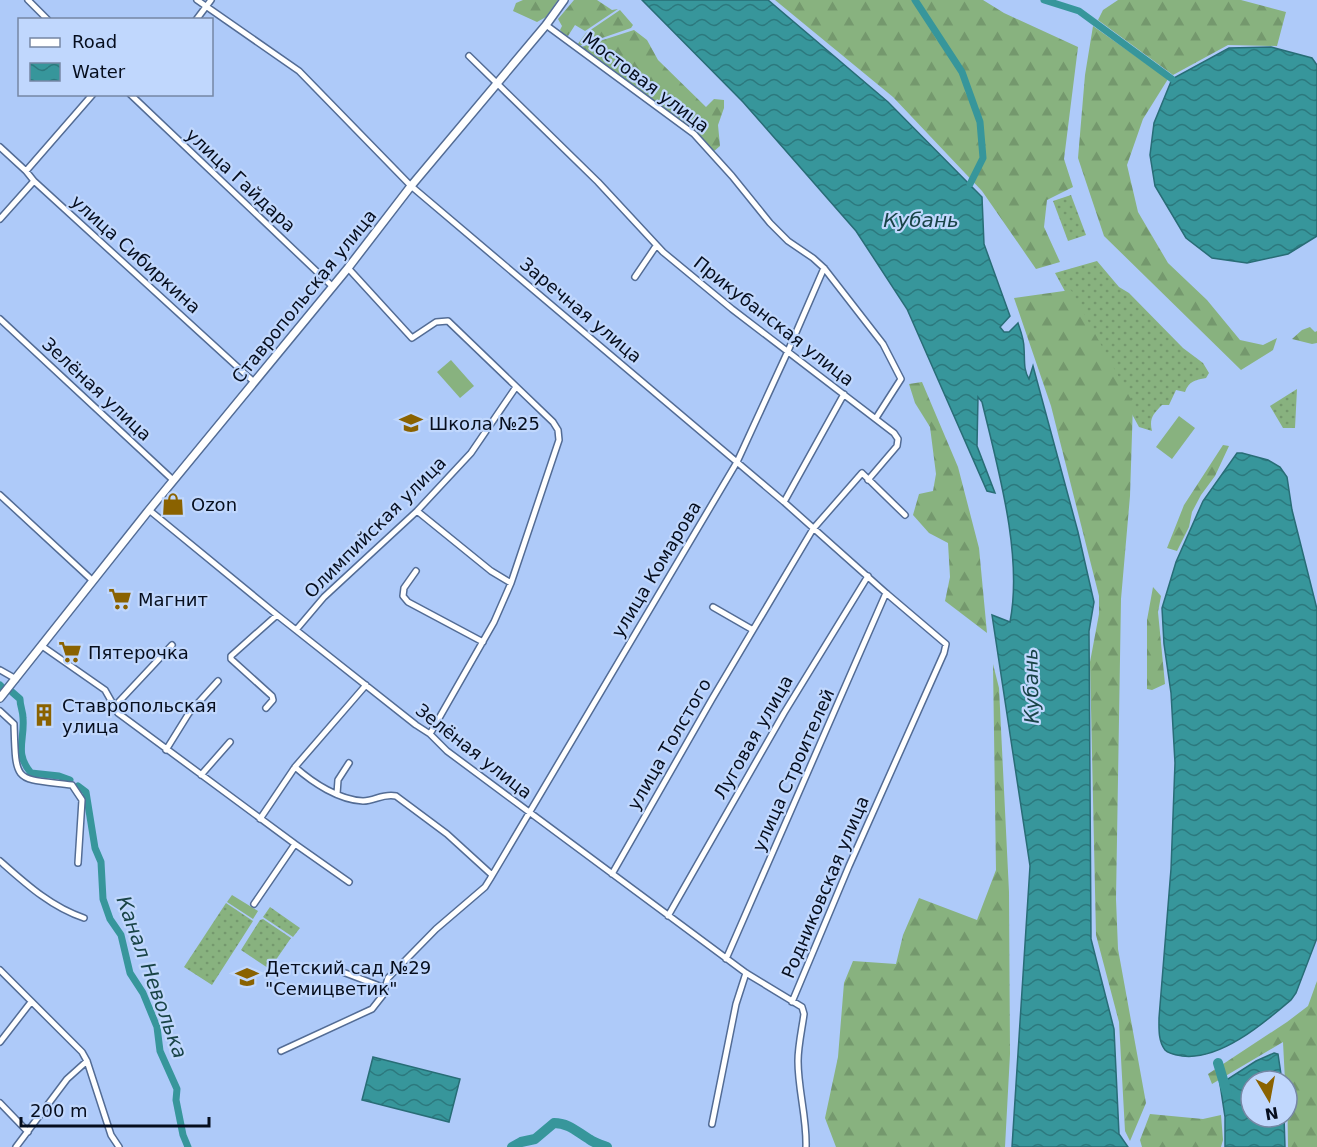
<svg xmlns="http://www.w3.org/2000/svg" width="1317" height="1147" viewBox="0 0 1317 1147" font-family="'DejaVu Sans',sans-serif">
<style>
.grass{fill:url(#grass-dots)}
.forest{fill:url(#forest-firs)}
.garden{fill:#88b27f}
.water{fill:url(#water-waves);stroke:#286d76;stroke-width:1.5}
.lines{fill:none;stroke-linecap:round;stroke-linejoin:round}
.canal{stroke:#37969b;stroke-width:7}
.river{stroke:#37969b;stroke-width:10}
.minor-casing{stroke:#536c95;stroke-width:8}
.secondary-casing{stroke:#536c95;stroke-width:10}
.minor{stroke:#fff;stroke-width:5}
.secondary{stroke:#fff;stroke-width:7}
.labels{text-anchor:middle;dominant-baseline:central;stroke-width:4.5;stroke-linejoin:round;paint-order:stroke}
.street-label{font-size:18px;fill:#060e1e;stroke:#c0d7fd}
.poi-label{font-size:18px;fill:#060e1e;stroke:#c0d7fd;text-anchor:start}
.water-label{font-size:20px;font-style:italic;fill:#194447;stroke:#c0d7fd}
</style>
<defs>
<pattern id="grass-dots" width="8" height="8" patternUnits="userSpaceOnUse" patternTransform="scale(1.5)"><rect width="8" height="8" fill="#88b27f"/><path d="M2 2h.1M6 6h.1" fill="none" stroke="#74986d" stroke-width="1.8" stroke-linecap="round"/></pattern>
<pattern id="forest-firs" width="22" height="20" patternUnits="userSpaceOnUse" patternTransform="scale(1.5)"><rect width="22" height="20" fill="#88b27f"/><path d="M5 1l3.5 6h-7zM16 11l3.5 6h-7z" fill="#74986d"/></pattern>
<pattern id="water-waves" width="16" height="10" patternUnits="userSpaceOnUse" patternTransform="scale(1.5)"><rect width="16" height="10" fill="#37969b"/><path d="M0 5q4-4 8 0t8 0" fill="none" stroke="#2c797e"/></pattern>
</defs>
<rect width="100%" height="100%" fill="#aecaf9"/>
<path class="grass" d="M1071,195L1086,235L1068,241L1053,201Z
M1097,261L1119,287L1129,293L1183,348L1203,363L1209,373L1206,378C1195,380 1189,381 1185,392L1176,390L1169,405H1162C1153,414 1149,419 1152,431L1139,427L1055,273Z
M1297,389L1295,428H1283L1270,406Z
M226,903L253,921L212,985L184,967Z
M270,907L300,928L293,937L263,917Z
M263,919L291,938L271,967L268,968L241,950L260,920Z"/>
<path class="forest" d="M523,0H558L546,17L537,22L513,11L516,3Z
M574,0H597L612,10L618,9L585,31L575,25L568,36L563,34L560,30L562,26L558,19Z
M775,0H983L1004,13L1078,47L1064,159L1073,187L1047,200L1044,227L1060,262L1036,269L982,191L893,97Z
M1118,0H1241L1286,12L1277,46L1228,45L1173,75L1098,20L1103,10Z
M620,10L633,25L631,28L579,46L577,45L586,33Z
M1093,26L1168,79L1143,119L1127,165L1138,212L1168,263L1207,300L1240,340L1263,345L1277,338L1273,350L1241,370L1104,236L1078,158L1085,75Z
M634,30L647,40L658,60L706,107L714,99L724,100V108L718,125L720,146L713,152L697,133L581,47Z
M1071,290L1133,403L1130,496L1121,599L1116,899L1118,949L1146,1103L1130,1141L1125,1131L1119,1022L1096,935L1090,662L1099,614V596L1051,406L1014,298Z
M1310,327L1315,332L1317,331V343L1312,344L1292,339L1302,330Z
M922,382L958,467L979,548L987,633L945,601L950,577L948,543L929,533L913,515L919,494L933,491L936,474L930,427L915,403L909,384Z
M1223,445L1229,446L1215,476L1201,495L1192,512L1189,527L1177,551L1167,548L1184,505Z
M1153,587L1161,596L1158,612L1165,684L1152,690L1147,689V620Z
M993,664L999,688L1009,892L1010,1054L1005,1147H836L825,1118L838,1057L844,983L853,961L896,964L903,935L919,898L977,920L996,870Z
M1317,981V1147H1288L1287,1081H1285L1283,1042L1212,1084L1208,1074L1287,1022L1308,1006Z
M1150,1114L1203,1119L1221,1115L1223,1140L1221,1147H1142L1140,1140Z"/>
<path class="garden" d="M451,360L474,386L460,398L437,372Z
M1179,416L1195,428L1172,459L1156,447Z
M232,895L258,911L253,919L227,902Z"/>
<path class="water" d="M642,0H768L888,102L982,197L984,244L1010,316L1000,327L1004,332H1009L1018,323C1021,332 1024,339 1024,348C1025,360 1023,369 1029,379L1033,366L1078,532L1094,602L1089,631L1091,939L1114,1029L1119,1134L1128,1147H1012L1030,866L992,615L1010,622C1023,555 998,469 982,402L978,397L977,446L995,493L987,491L907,309L856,231L743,102Z
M1271,47L1312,58L1317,65V236L1288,254L1247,263L1212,258L1186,238L1155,186L1150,155L1154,123L1172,79L1229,48Z
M1237,453H1242L1268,460L1280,467L1287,477L1292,510L1317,609V938L1296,993L1291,1000C1264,1023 1220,1061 1182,1056C1176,1055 1169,1054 1165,1050C1158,1041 1159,1028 1159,1018L1171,869L1175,763L1171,693L1164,644L1162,608L1176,562L1203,501Z
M1274,1053L1278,1054L1282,1081H1251V1117H1284L1285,1147H1225V1117L1220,1084L1256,1061Z
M373,1057L460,1079L449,1122L362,1100Z"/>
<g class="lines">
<path class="canal" d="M915,0L962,72L980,122L983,158L970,184
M1044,0L1079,11L1172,79
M0,685L2,687
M12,692L20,699C20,706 23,711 23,718C25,740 14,753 31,773L59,776L70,780
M78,786L86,792L95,848L101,862L103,899L110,919L121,935L130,973L143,993L157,1027L160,1051L177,1089L176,1100L183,1135L188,1147"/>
<path class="river" d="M1218,1063L1227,1093
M512,1147L521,1142L535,1139L554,1123C569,1123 577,1132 589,1139C594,1143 601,1145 607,1147"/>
<g class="minor-casing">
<path id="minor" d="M28,0L48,20
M197,0L299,71L411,186L784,502L886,593L946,644L944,653L849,866L792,1002
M196,20L211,0
M546,25L694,134L732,176L770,223L788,241L813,258L824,268L883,344L901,379L876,418
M469,56L598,182L663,252L732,309L894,433L898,439L897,446L868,480
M130,94L332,286
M0,147L26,171L34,181L254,382
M26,171L93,94
M0,219L34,181
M348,268L412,338L436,322L448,321L553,422L558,430L559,440L511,583L494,622L430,734
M635,277L656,246
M0,319L173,480
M0,495L93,581
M784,502L844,394
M149,510L277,615L416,725L430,734L447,751L746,973L802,1007L804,1014C802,1029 798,1046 798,1061C798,1090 807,1118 806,1147
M417,511L491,571L511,583
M416,571L404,588L403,596L408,602L483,642
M713,607L753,630
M296,630L324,597L417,511L471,453L516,387
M42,646L105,690L118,713L295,844L254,904
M0,670L16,679
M114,707L172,645
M266,708L273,700L272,696L231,659V656L277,615
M0,711L14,724C16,785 14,778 72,785L82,800L78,863
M166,750L189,713L218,681
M295,767C313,783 339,800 363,801C375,801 383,793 396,796L447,834L492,875
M201,775L230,742
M337,794L338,780L349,763
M260,819L295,767L366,685
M295,844L349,882
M0,861C26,884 51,907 84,918
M612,874L712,699L813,529L862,473L905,515
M668,916L784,713L868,576
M726,959L886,593
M0,970L82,1052L87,1061L111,1135L119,1147
M340,971L385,988
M0,1042L31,1002
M281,1051L372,1009L383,995L388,978L436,929L485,887L490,879L737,462L788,351L824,268
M0,1103L28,1132
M712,1124L736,1004L746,973
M16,1147L67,1079L87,1061"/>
</g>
<g class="secondary-casing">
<path id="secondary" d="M0,698L149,510L348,268L411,186L546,25L564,0"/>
</g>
<use href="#minor" class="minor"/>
<use href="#secondary" class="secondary"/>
</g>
<defs>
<g id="school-bare" transform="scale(1.8)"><path d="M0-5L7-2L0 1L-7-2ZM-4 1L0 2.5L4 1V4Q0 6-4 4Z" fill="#8a6200" stroke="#c0d7fd" stroke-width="2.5" paint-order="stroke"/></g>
<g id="shop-bare" transform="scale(1.8)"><path d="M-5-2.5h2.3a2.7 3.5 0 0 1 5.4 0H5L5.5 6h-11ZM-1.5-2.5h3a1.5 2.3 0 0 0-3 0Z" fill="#8a6200" stroke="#c0d7fd" stroke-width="2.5" paint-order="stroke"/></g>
<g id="supermarket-bare" transform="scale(1.8)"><path d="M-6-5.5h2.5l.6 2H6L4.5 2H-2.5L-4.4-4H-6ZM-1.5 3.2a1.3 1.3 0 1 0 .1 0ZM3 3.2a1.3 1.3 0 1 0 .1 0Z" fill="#8a6200" stroke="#c0d7fd" stroke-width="2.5" paint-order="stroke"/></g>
<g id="building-bare" transform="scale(1.8)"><path d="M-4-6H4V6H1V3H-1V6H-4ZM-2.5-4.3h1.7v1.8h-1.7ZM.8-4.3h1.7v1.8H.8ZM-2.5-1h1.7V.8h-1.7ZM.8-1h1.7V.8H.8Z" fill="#8a6200" stroke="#c0d7fd" stroke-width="2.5" paint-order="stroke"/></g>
</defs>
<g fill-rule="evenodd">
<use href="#school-bare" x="411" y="423"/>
<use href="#shop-bare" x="173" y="504"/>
<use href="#supermarket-bare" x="120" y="599"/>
<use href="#supermarket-bare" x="70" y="652"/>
<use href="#building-bare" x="44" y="715"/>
<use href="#school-bare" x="247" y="977"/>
</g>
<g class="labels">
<g class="street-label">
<text transform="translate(646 82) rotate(37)">Мостовая улица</text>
<text transform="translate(241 180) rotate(43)">улица Гайдара</text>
<text transform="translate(136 254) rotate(42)">улица Сибиркина</text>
<text transform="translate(304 296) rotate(-51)">Ставропольская улица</text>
<text transform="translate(581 310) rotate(40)">Заречная улица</text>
<text transform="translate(774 321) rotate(38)">Прикубанская улица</text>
<text transform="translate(97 389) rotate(43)">Зелёная улица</text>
<text transform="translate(375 527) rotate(-45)">Олимпийская улица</text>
<text transform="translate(656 569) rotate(-59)">улица Комарова</text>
<text transform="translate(753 737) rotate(-60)">Луговая улица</text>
<text transform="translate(669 744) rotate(-60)">улица Толстого</text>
<text transform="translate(474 751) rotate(38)">Зелёная улица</text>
<text transform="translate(793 770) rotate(-66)">улица Строителей</text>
<text transform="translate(825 887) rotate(-67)">Родниковская улица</text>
</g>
<g class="poi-label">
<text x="429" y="423">Школа №25</text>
<text x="191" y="504">Ozon</text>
<text x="138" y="599">Магнит</text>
<text x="88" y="652">Пятерочка</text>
<text x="62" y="705">Ставропольская<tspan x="62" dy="21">улица</tspan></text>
<text x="265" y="967">Детский сад №29<tspan x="265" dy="21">"Семицветик"</tspan></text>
</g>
<g class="water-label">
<text x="921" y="220">Кубань</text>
<text transform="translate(1031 686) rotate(-91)">Кубань</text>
<text transform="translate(152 977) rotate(70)">Канал Неволька</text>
</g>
</g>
<rect x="18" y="18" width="195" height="78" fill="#c0d7fd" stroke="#7687a4" stroke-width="1.5"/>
<rect x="30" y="38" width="30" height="9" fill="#ffffff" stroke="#7687a4" stroke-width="1.5"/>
<text x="72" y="48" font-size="18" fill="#060e1e">Road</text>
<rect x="30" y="63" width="30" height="18" fill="url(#water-waves)" stroke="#7687a4" stroke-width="1.5"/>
<text x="72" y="78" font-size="18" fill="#060e1e">Water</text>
<g transform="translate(1269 1099) rotate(170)"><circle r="28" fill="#c0d7fd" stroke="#7687a4" stroke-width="1.5"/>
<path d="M0-4.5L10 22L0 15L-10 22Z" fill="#8a6200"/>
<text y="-9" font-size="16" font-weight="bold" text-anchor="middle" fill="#060e1e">N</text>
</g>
<path d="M21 1117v9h188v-9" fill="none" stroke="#060e1e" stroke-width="3"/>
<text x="30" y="1117" font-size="18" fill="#060e1e" stroke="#c0d7fd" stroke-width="4.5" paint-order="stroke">200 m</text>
</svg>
